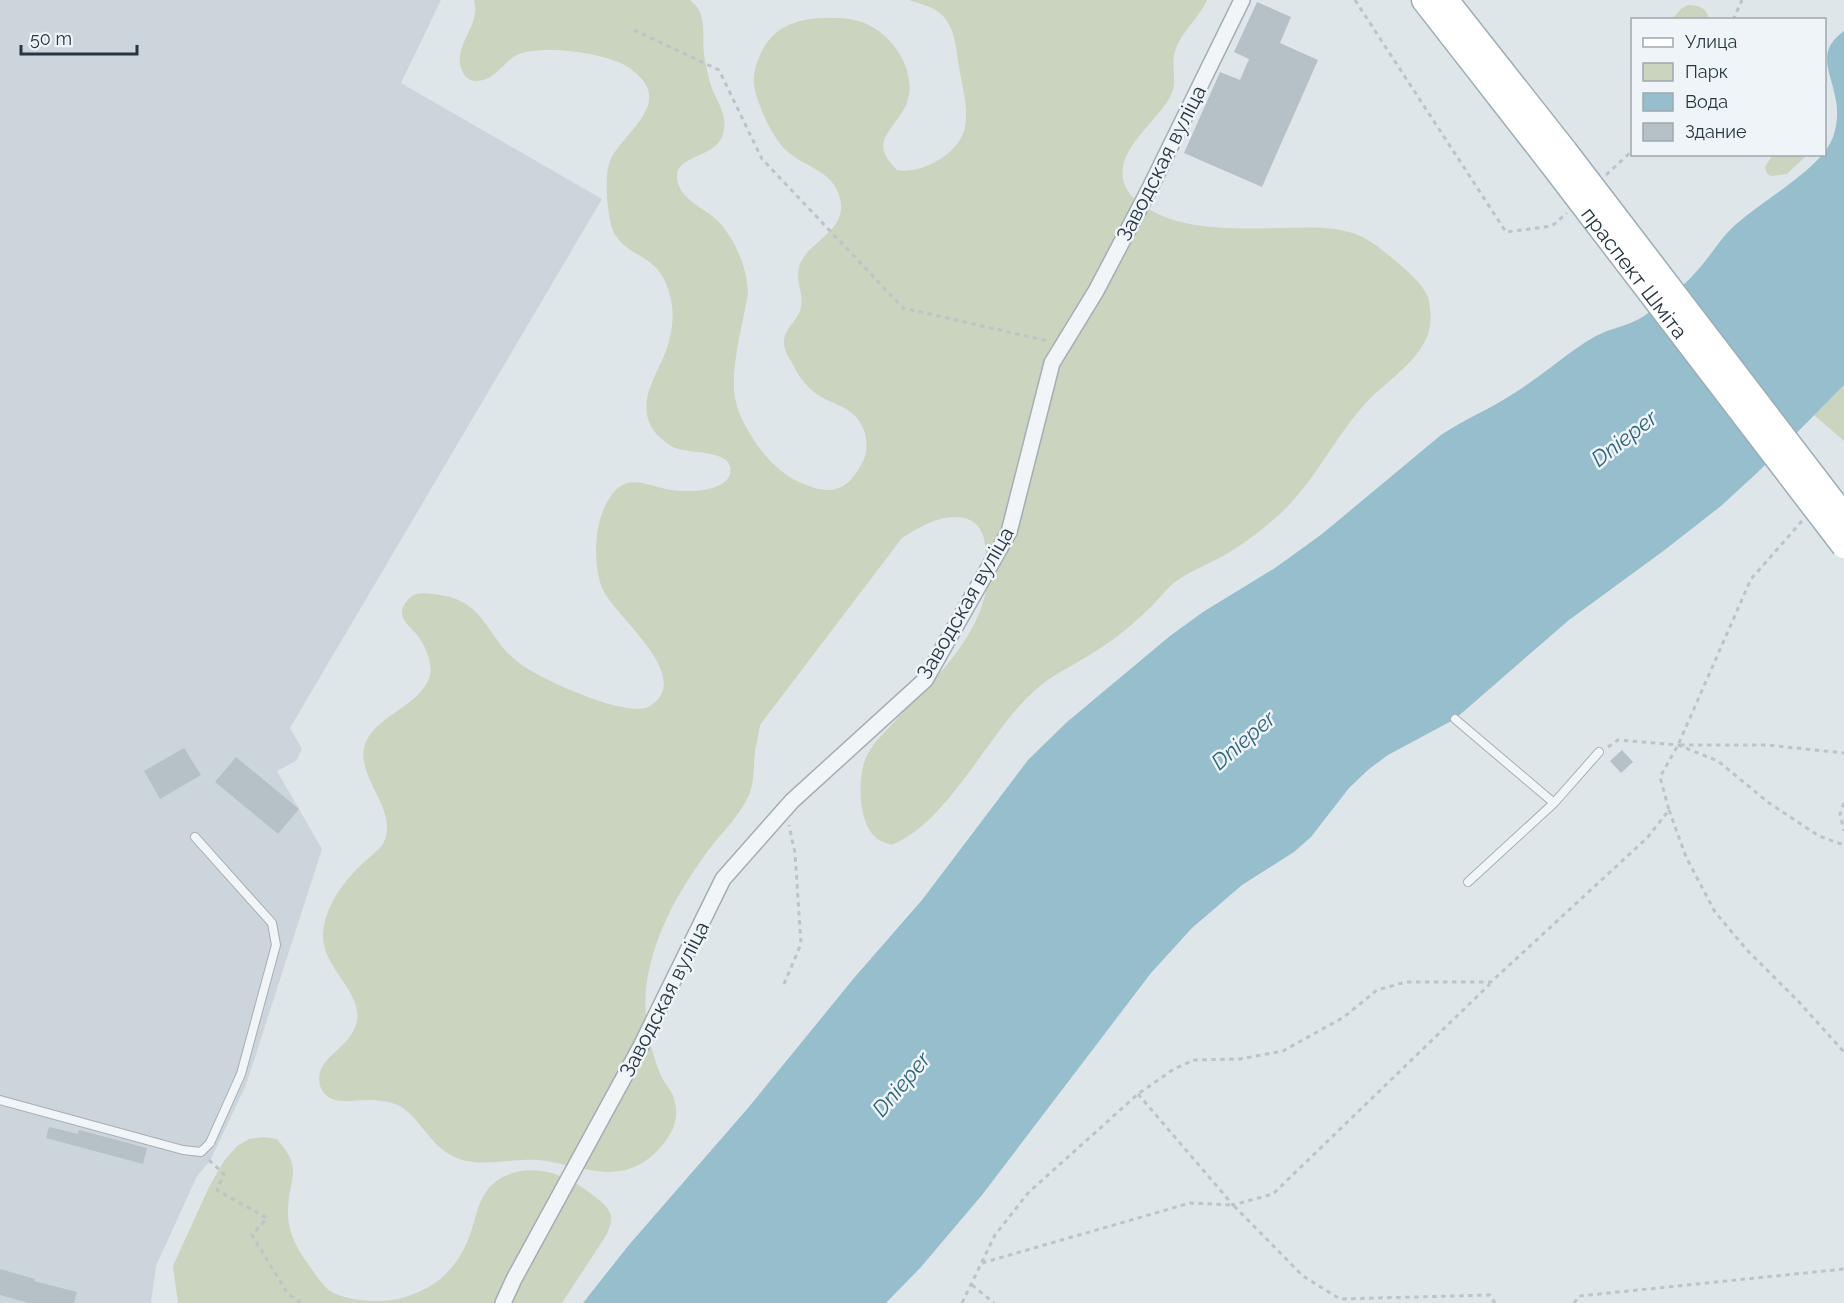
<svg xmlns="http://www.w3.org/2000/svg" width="1844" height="1303" viewBox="0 0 1844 1303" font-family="Raleway,sans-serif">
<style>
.built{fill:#cdd5dc}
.green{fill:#cad4bf}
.water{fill:#97becc}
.building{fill:#b6c0c7}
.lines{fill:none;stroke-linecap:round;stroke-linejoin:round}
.service-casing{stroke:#a4aeb4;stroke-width:10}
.minor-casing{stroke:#a4aeb4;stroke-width:18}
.primary-casing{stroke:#9dadb6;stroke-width:27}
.path{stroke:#bdc4c8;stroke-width:3;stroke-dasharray:4.5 4.5;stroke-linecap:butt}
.service{stroke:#f2f5f7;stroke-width:8}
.minor{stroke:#f2f5f7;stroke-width:15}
.primary{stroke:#fff;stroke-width:24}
.primary-bridge-casing{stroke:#9dadb6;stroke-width:27;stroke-linecap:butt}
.primary-bridge{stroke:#fff;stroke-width:24}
.labels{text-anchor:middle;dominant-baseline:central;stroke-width:5;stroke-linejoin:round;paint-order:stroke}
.street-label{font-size:21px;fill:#263742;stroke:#eef4f7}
.water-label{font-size:22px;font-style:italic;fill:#2d6279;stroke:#eef4f7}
</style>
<rect width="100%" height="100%" fill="#dfe6e9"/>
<path class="built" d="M0,0H441L401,83L602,199L290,728L302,749L296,761L277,771L322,849L246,1085L210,1161L197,1176L156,1266L151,1303H0Z"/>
<path class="green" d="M474,0H690C693,3 697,6 699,10C706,25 702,40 704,55C706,66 709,81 713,91C719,105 728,116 723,134C716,159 675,154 677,178C679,201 708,209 720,223C737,243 747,268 748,294C743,321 733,360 734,386C734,409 746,428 758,446C769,461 782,474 799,482C811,487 823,492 836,489C847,486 854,477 860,467C871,450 868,427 852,413C842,405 829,402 818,395C805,386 798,375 791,361C787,355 784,349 784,341C785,327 799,320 801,307C804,293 794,279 800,264C811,239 848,231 840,198C833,171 807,168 788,152C773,140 757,104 754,85C753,74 756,63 761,53C773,27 796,19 823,18C844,17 863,19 880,32C901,48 917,79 906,105C894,131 867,141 897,170C921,175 961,153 965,127C969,108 962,86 959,67C956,50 956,29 942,15C933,6 921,4 909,0H1207C1199,18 1181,32 1175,51C1170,67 1179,82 1170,97C1157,122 1114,150 1124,183C1127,192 1133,198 1141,204C1177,231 1234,229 1278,228C1305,228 1332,225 1358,235C1371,240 1386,253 1397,262C1408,272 1422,283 1428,297C1429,299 1430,308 1430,310C1437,353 1389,377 1364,405C1331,442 1312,488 1272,521C1257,534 1240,546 1223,556C1207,565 1190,571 1175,582C1166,589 1160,598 1152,606C1137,620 1122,634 1105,645C1082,662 1052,673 1032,693C987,735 947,824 891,845C888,843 882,842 879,840C858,826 858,784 864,763C869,746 885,732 896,720C933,680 977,642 987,586C989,574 986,558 985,545C984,529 974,517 956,517C935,517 920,527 902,538L760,725C760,727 755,751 755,753C753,769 755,779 749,795C739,817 721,833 707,852C679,891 655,932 647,981C642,1012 649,1049 662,1078C668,1089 673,1091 675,1103C679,1118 673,1132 664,1143C629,1187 592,1170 547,1161C514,1155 479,1172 449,1154C428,1142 418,1115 398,1105C391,1102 377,1100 370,1100C353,1099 328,1108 320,1086C319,1081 319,1076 320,1072C324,1059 340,1049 348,1039C379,1001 324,975 323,937C323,909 343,882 362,864C365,861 381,848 383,844C400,811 358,781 364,748C371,716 423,706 430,675C433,664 425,645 418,636C409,625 394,616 407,601C414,592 423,593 433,594C487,599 484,636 519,663C538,678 629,720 650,706C696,677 613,615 602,588C593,563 594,528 606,504C622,473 639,482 666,489C682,493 725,493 730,474C736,448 688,455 673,447C667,444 656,435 652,428C636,401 658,374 667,348C673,329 675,311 669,292C658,252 628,260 613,231C607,216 604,176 610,161C624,130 679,102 628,67C606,53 541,44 517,55C505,61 496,77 483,80C472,83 465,79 461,68C455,49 472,32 475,14C476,9 475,5 474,0Z
M1688,5C1699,5 1707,8 1709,19H1672L1681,9Z
M1773,154H1807V155L1787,174L1771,176L1767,174L1765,167Z
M1844,385V441L1814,415Z
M263,1137L277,1139C304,1170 289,1176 288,1210C287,1232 298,1251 311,1268C316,1275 324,1288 332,1292C348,1301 380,1303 398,1299C433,1290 454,1273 468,1240C478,1216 477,1189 505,1176C536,1162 569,1176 594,1196C600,1201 609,1207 611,1216C612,1222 609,1228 607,1234L562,1303H178L173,1266L209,1187L224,1161L237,1146L249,1139Z"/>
<path class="water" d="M1844,31V385L1758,472L1721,506L1662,552L1569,620L1455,719L1388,755L1369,769L1349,788L1311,837L1294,852L1242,885L1192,928L1151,973L982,1195L921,1267L886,1303H583L628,1246L748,1108L854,978L922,900L1028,760L1067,722L1170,636L1203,612L1275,568L1322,534L1441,435C1465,419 1492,408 1516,392C1543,375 1567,353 1594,337C1610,328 1629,326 1644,316C1662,303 1682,288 1696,272C1710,257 1719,240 1734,226C1762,201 1797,183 1822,155C1836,140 1840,117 1835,96C1830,70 1816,51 1844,31Z"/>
<path class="building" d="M1257,2L1291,17L1280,43L1318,60L1262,187L1184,153L1220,72L1240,80L1249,59L1234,52Z
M184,748L201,775L160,799L144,771Z
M1622,750L1633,762L1621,773L1610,761Z
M236,757L299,809L278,834L215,782Z
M49,1127L78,1134L79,1130L147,1148L143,1164L46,1138Z
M0,1269L35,1279L34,1281L77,1292L74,1303H29L0,1295Z"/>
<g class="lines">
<g class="service-casing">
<path id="service" d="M1455,719L1554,803
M1468,882L1554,803L1599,752
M0,1100L183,1150L201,1152L210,1143L241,1074L276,945L272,923L195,837"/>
</g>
<g class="minor-casing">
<path id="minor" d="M503,1303L514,1279L641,1046L723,879L792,801L925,680L1009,532L1052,363L1096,291L1149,190L1242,0"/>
</g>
<g class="primary-casing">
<path id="primary" d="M1424,0L1551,163
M1446,0L1565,151"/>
</g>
<path class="path" d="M1355,0L1506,232L1552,226L1567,213
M1733,20L1742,0
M634,30L719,70L762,159L903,308L1048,341
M1606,175L1632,151
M1680,745H1767L1844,753
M1608,747L1618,740L1678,745L1718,761L1769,803L1819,836L1844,845
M1844,803L1840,814L1844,831
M1669,810L1686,857L1715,912L1747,950L1798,1001L1844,1052
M784,984L801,944L795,853L789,825
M1138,1094L1233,1205L1273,1194L1490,984
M209,1160L224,1174L217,1190L267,1218L252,1235L288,1294L301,1303
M982,1263L1190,1203L1233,1205L1303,1276L1340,1299L1490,1295L1495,1303
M972,1285L994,1303
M962,1303L995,1235L1028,1193L1138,1094L1174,1069L1194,1060L1240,1059L1283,1051L1344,1017L1377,990L1406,982H1491L1647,838L1669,810L1660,777L1678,745L1751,579L1802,521
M1574,1303L1579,1296L1844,1269"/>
<use href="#service" class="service"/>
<use href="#minor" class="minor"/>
<use href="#primary" class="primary"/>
<g class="primary-bridge-casing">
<g id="primary-bridge">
<path d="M1565,151L1844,516"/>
<path id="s1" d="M1551,163L1844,546"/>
</g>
</g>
<use href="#primary-bridge" class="primary-bridge"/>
</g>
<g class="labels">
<g class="street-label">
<text transform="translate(1161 163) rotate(-63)">Заводская вуліца</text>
<text stroke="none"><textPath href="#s1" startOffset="138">праспект Шміта</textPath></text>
<text transform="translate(965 603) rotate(-60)">Заводская вуліца</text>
<text transform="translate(664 999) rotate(-63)">Заводская вуліца</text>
</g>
<g class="water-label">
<text transform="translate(1624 438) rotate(-38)">Dnieper</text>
<text transform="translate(1243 740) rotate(-41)">Dnieper</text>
<text transform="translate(901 1084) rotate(-50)">Dnieper</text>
</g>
</g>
<rect x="1631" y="18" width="195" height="138" fill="#eef4f7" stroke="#9ea8af" stroke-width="1.5"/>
<rect x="1643" y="38" width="30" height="9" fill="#ffffff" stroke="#9ea8af" stroke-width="1.5"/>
<text x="1685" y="48" font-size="18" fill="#263742">Улица</text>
<rect x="1643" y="63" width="30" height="18" fill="#cad4bf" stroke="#9ea8af" stroke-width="1.5"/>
<text x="1685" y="78" font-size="18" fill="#263742">Парк</text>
<rect x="1643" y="93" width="30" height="18" fill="#97becc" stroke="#9ea8af" stroke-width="1.5"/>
<text x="1685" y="108" font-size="18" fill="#263742">Вода</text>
<rect x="1643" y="123" width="30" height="18" fill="#b6c0c7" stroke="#9ea8af" stroke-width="1.5"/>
<text x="1685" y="138" font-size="18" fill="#263742">Здание</text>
<path d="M21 45v9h116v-9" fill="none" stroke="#263742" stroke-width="3"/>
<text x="30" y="45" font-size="18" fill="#263742" stroke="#eef4f7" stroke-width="4.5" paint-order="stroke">50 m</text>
</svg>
